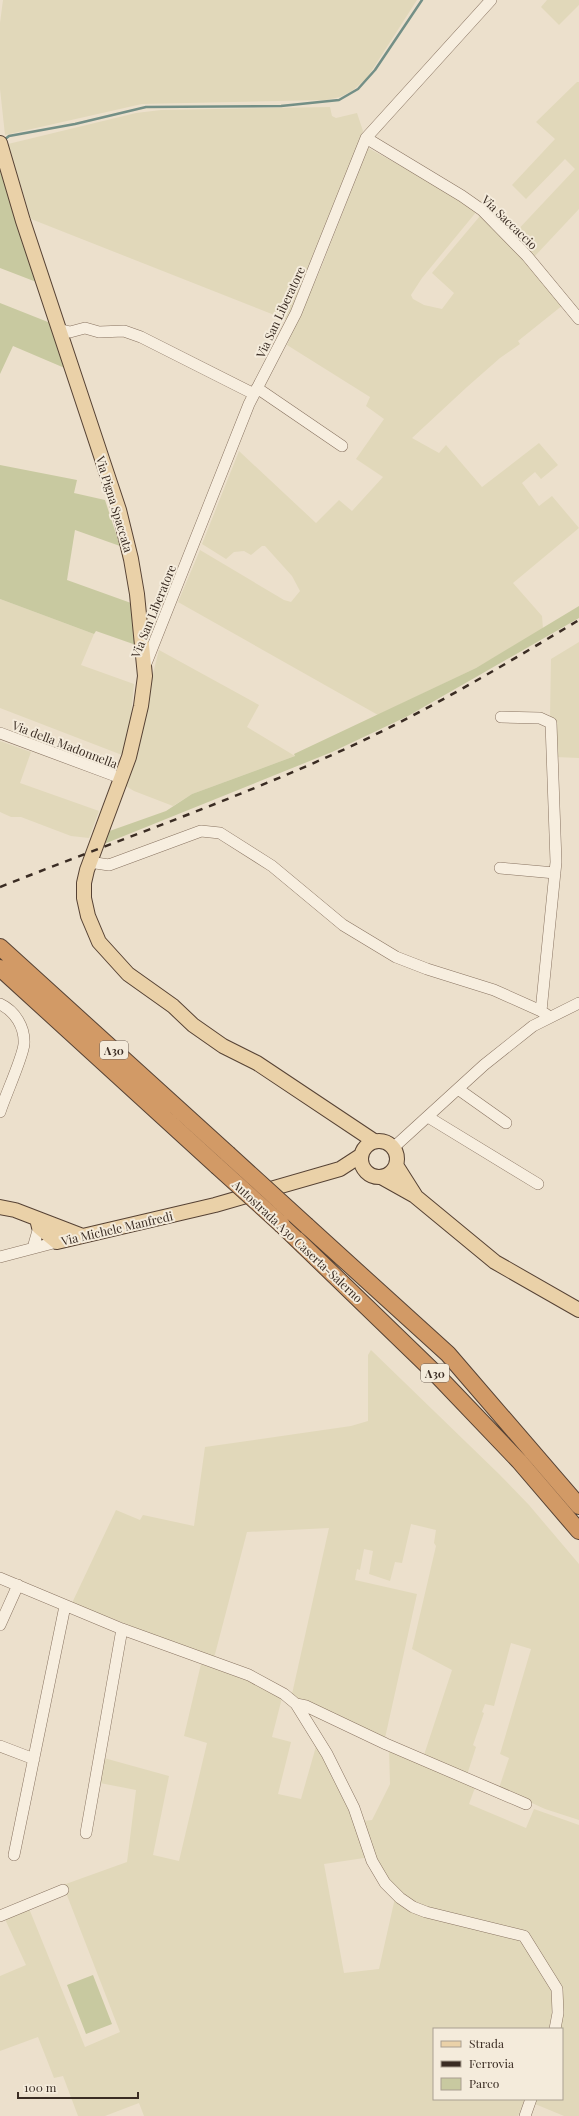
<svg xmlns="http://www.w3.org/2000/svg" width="579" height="2116" viewBox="0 0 579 2116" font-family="'Playfair Display',serif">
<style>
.farmland{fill:#e1d8ba}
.green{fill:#c8c9a0}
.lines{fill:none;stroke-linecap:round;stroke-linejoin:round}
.stream{stroke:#738f86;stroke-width:2.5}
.minor-casing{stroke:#887361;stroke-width:12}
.major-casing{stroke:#564234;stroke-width:16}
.highway-casing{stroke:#564234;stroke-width:18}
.minor{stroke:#f7eedf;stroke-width:11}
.major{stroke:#ead1a8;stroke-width:14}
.highway{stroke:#d29a66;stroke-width:16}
.rail{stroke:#3a2c23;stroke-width:2.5;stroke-dasharray:7 7;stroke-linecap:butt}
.highway-bridge-casing{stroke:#564234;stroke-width:18;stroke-linecap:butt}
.highway-bridge{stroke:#d29a66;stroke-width:16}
.labels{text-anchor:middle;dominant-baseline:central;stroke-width:4;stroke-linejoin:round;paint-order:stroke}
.shield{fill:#f4ebdb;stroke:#72655a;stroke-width:1}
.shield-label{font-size:11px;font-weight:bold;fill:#3a2c23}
.street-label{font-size:12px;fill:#3a2c23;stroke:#f4ebdb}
</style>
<rect width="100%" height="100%" fill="#ece0cc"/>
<path class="farmland" d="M3,0H417L367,78L352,91L340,97L326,100L142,104L5,135L0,89V23Z
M547,0H579V5L559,25L541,7Z
M577,82H579V209L534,257L513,235L575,169L565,159L526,199L512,185L555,139L536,122Z
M330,107L332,116L336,118L357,113L363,131L287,320L31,219L8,144L136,113L161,110Z
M368,148L447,191L477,211L422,278L411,295L413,299L424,305L442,309L454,293L432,273L480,216L506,239L563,305L518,341L520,344L500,358L467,387L412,438L439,453L446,445L482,487L539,443L558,465L541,479L535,472L522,483L539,506L552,496L579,528L513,583L542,616L543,629L476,668L378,715L178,602L200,550L284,600L291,602L300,591L292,576L265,546H262L251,555L244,551L234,552L226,559L202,544L239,451L316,523L339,500L352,511L383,477L356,459L384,419L366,406L370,397L287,345L321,268Z
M0,599L94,634L81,665L134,684L131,715L132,717L122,755L0,708Z
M579,642V758L555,757L550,717L551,659Z
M159,650L259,705L247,727L295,756L192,794L173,806L134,791L124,785Z
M0,741L31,752L20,783L99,811L89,838L71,836L21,817H11L0,812Z
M371,1350L499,1474L529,1505L579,1564V1820L545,1809L499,1788L509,1758L500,1754L531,1649L511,1643L494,1706L485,1704L482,1712L484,1713L473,1745L476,1747L467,1775L423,1758L452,1670L412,1649L436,1546L434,1543L436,1530L411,1524L402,1563L395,1562L390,1581L369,1574L373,1551L364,1549L360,1570L357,1569L355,1580L417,1594L385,1738L299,1701L292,1694L329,1528L247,1532L214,1658L72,1603L116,1510L140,1520L143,1515L194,1526L205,1447L351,1426L368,1421V1355Z
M201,1664L252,1682L282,1698L272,1737L291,1742L278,1794L301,1799L317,1743L336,1777L367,1853L364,1858L324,1864L344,1973L379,1969L395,1898L522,1938L555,1993L551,2029H434V2099H525L518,2116H144L139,2103L105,2116H78L63,2076L54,2078L38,2037L0,2051V1976L26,1965L4,1917L28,1906L85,2047L120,2032L63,1885L127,1862L136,1790L100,1783L104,1758L169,1776L153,1855L179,1861L207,1743L184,1736Z
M389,1749L476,1785L469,1804L526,1828L534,1809L579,1825V2116H564L535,2104L534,2101V2099H562V2029H559L563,2011L527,1933L428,1910L398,1891L382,1871L370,1843L363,1821L372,1820L390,1784Z"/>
<path class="green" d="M0,158L39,283L0,268Z
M0,303L53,324L67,369L13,346L0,374Z
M0,465L77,480L74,493L105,500L120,546L75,530L67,580L131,603L136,645L96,631L94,634L0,599Z
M579,606V618L408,716L332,752L99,846L104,833L166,811L192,794L295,756L294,754L476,668Z
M93,1975L112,2024L86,2034L67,1985Z"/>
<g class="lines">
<path class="stream" d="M4,140L9,136L75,124L146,107L281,106L339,100L358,89L375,70L422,0"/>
<g class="minor-casing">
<path id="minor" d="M366,138L462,196L482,210L527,256L579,319
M58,329L70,332L85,328L99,332L124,331L141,337L254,394
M257,388L342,446
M145,666L249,404L296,313L366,138L491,0
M501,717L540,718L551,723L556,862L541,1011
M0,733L121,778
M89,862L109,865L201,831L220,833L272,866L343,925L396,957L427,969L494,990L541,1011L550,1017
M500,868L555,873
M0,1004C15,1011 25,1027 24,1044C23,1057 5,1096 0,1112
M458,1089L506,1123
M428,1117L538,1184
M393,1148L484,1065L533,1026L579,1003
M33,1248L39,1227
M0,1257L57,1242V1235
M0,1578L122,1629L249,1675L284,1694L296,1704L327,1754L354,1808L372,1861L385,1883L400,1898L413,1907L426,1912L524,1936L557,1989L558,2013L555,2029
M0,1625L18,1585
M296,1704L306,1706L386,1744L526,1804
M0,1746L34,1759
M86,1833L122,1629
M14,1855L65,1606
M0,1916L63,1890
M525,2116L531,2099"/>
</g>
<g class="major-casing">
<path id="major" d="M0,143L23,221L119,510L131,559L137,594L145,676L141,706L129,757L87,870L84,883V898L88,916L99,942L128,974L173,1006L193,1025L223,1046L257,1063L374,1141
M361 1159a18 18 0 1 1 36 0a18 18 0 1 1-36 0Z
M396,1165L415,1195
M381,1177L415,1196L495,1262L579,1310
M0,1207L15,1210L80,1235
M37,1219L39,1227L57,1242L215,1205L340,1169L360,1156"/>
</g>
<g class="highway-casing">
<path id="highway" d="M0,947L228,1154
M0,968L217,1166
M282,1225L434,1372L519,1461L579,1531
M307,1226L448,1354L579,1506"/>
</g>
<use href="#minor" class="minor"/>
<use href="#major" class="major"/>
<use href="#highway" class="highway"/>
<path class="rail" d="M0,887C111,843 225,803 334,754C419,716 499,668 579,620"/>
<g class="highway-bridge-casing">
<path id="highway-bridge" d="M228,1154L307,1226
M217,1166L282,1225"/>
</g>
<use href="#highway-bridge" class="highway-bridge"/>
</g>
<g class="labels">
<g class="shield">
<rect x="100" y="1041" width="28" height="18" rx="3"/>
<rect x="421" y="1364" width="28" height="18" rx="3"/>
</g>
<g class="shield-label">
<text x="114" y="1050">A30</text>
<text x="435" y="1373">A30</text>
</g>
<g class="street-label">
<text transform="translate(510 222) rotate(44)">Via Saccaccio</text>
<text transform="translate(280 312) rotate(-65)">Via San Liberatore</text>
<text transform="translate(115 504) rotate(73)">Via Pigna Spaccata</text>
<text transform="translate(153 611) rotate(-68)">Via San Liberatore</text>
<text transform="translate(65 744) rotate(21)">Via della Madonnella</text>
<text transform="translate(117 1228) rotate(-13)">Via Michele Manfredi</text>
<text transform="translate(298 1241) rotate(43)">Autostrada A30 Caserta-Salerno</text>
</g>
</g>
<rect x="433" y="2028" width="130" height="72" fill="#f4ebdb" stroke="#aa9f91"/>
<rect x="441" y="2041" width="20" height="6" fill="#ead1a8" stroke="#aa9f91"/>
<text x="469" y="2048" font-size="12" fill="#3a2c23">Strada</text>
<rect x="441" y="2061" width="20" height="6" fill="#3a2c23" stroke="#aa9f91"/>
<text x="469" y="2068" font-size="12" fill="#3a2c23">Ferrovia</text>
<rect x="441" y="2078" width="20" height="12" fill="#c8c9a0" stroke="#aa9f91"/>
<text x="469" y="2088" font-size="12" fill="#3a2c23">Parco</text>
<path d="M18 2092v6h120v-6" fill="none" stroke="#3a2c23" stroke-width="2"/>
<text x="24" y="2092" font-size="12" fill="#3a2c23" stroke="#f4ebdb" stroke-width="3" paint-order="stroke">100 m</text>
</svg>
